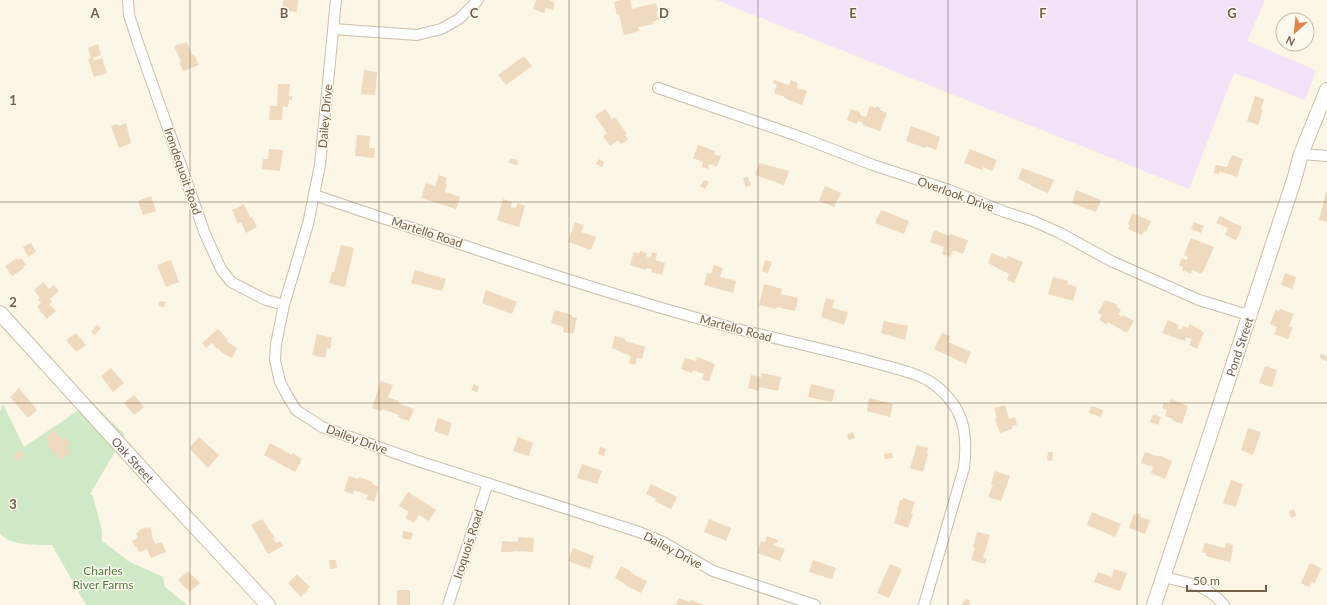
<svg xmlns="http://www.w3.org/2000/svg" width="1327" height="605" viewBox="0 0 1327 605" font-family="Lato,sans-serif">
<style>
.education{fill:#f3e3f8}
.green{fill:#cfe8c5}
.building{fill:#efd9bf}
.lines{fill:none;stroke-linecap:round;stroke-linejoin:round}
.street-casing{stroke:#ccbfad;stroke-width:12}
.secondary-casing{stroke:#cfc0aa;stroke-width:16}
.street{stroke:#fff;stroke-width:10}
.secondary{stroke:#fff;stroke-width:14}
.grid{fill:none;stroke:#735f4c;stroke-width:1;stroke-opacity:0.55}
.labels{text-anchor:middle;dominant-baseline:central;stroke-width:3;stroke-linejoin:round;paint-order:stroke}
.street-label{font-size:12px;fill:#735f4c;stroke:#fef9ed}
.park-label{font-size:12px;fill:#517e48;stroke:#fef9ed}
.grid-label{font-size:13px;text-anchor:middle;font-weight:bold;fill:#735f4c;stroke:#fef9ed;stroke-width:3;stroke-linejoin:round;paint-order:stroke}
</style>
<rect width="100%" height="100%" fill="#fbf6e6"/>
<path class="education" d="M716,0H1265L1247,41L1316,70L1305,100L1257,81L1234,73L1189,189Z"/>
<path class="green" d="M91,402L125,435L90,494L93,496L102,531V541L130,562L163,577L165,587L187,605H86L52,545C38,545 9,546 0,533V411L3,404L24,447Z"/>
<path class="building" d="M283,0H298L297,12L288,11L287,18L282,17Z
M536,0H549L555,3L553,10L546,8L544,13L533,9Z
M621,0H630L632,9L656,3L658,11H656L659,20L652,22L653,24L638,27L639,31L624,35L619,14L617,15L614,2Z
M187,42L192,55L194,54L199,65L183,71L179,62H181L174,46Z
M98,44L101,55L93,58L94,61L102,58L107,73L94,77L88,59L91,58L88,48Z
M524,56L532,66L506,85L498,75Z
M364,70L377,72L375,95L361,94Z
M774,80L789,85L791,80L798,83L797,88L807,91L802,105L784,98L785,97L774,93L777,85L773,83Z
M278,84H290L289,96H292V100H289L288,107L283,106L282,120H269L270,106H277Z
M1255,96L1264,99L1261,109L1263,110L1258,125L1247,121Z
M870,106L876,108V106L881,108L880,110L887,113L880,131L863,125V123L858,121L857,124L847,120L851,109L861,113L860,115L866,117Z
M605,109L612,119L615,117L627,134L625,135L628,140L621,144L618,140L610,146L603,136L607,133L595,116Z
M126,123L131,143L119,148L111,126L118,124V126Z
M911,126L940,137L936,150L926,146L925,148L906,141Z
M357,135L370,136L369,148H375L374,158L355,156Z
M698,145L715,151L714,154L721,156L717,167L709,164L708,169L702,167L703,162L693,158Z
M269,149L283,150L280,171L262,169L263,159H268Z
M970,149L997,160L992,171L983,167L982,170L964,163Z
M1232,155L1243,159L1237,177L1219,171V174L1213,173L1216,165L1227,167Z
M510,158L518,160L517,165L509,163Z
M599,159L604,162L602,167L596,164Z
M759,163L789,171L784,185L755,175Z
M1022,168L1054,180L1048,193L1031,186V185L1018,179Z
M439,175L447,178L445,183L447,184L445,192L460,197L456,209L421,198L426,183L435,186Z
M748,177L751,185L746,187L743,178Z
M704,180L709,182L705,189L700,186Z
M825,186L841,193L834,207L819,201Z
M1076,190L1101,200L1096,212L1072,203Z
M1326,192H1327V222L1319,220Z
M151,196L156,211L143,215L138,201Z
M503,199L512,202L511,207L516,208L518,203L525,206L519,227L497,220Z
M244,204L250,218L252,217L257,227L246,233L241,222L238,224L232,210Z
M881,210L909,221L904,234L875,223Z
M1132,213L1151,221L1146,232L1144,231L1142,235L1128,229L1130,225L1128,224Z
M1220,216L1242,227L1236,240L1225,235L1228,228L1216,223Z
M575,222L584,225L581,232L596,237L591,250L568,242Z
M1194,222L1204,226L1201,233L1191,229Z
M934,230L949,236L950,234L968,240L963,254L953,250L950,257L942,254L944,247L930,242Z
M1191,238L1214,247L1202,274L1192,270L1191,274L1182,270L1183,267L1179,265L1182,258L1186,260L1188,257L1184,255Z
M31,243L36,252L28,257L23,247Z
M341,245L354,248L345,287L329,283L332,272H334Z
M640,251L647,253L646,256L650,258L652,252L657,254L655,260L665,263L662,275L651,272L652,269L647,268L646,270L630,265L634,252L639,254Z
M992,253L1006,259L1008,256L1023,262L1014,283L1007,280L1009,274L988,263Z
M17,258L18,260L21,258L26,265L23,266L24,268L12,276L5,266Z
M171,260L179,282L166,287L157,265Z
M765,260L772,262L768,273L762,271Z
M714,265L723,268L720,277L736,281L733,293L704,285L707,273L711,274Z
M415,270L446,279L442,291L411,283Z
M1285,273L1296,277L1292,289L1281,285Z
M1053,277L1068,281L1067,284L1077,287L1073,301L1048,294Z
M43,282L49,289L54,285L59,291L50,299L52,302L49,304L56,311L47,319L37,307L41,303L38,300L40,298L34,290Z
M764,284L782,289L781,294L798,298L795,311L777,307L776,309L759,305Z
M486,290L517,302L512,314L482,303Z
M826,298L834,300L832,308L848,312L844,325L821,317Z
M1105,300L1118,305L1117,307L1121,310L1118,314L1122,317L1123,315L1134,321L1127,333L1108,322L1106,324L1099,320L1102,315L1098,313Z
M159,301L166,302L164,307L158,306Z
M1276,309L1279,311L1280,309L1294,314L1289,326L1293,327L1288,339L1274,334L1277,327L1270,324Z
M555,310L572,315V317L577,318L573,334L563,332L564,327L551,323Z
M1168,320L1179,325L1177,328L1181,330L1183,326L1188,328L1190,324L1204,332L1197,349L1189,345L1192,339L1186,337L1185,341L1162,333Z
M884,321L908,326L905,340L881,333Z
M97,325L101,328L95,335L91,332Z
M218,329L228,340L226,341L237,348L232,358L222,353L218,348L217,349L212,343L206,348L202,343Z
M76,333L86,345L76,352L66,340Z
M942,333L950,336L948,342L971,352L966,364L934,349Z
M317,334L332,338L330,349L327,348L325,358L312,355Z
M615,336L626,339L625,341L645,347L642,359L637,358L635,365L629,363L631,356L612,348Z
M1321,354L1327,356V361L1320,358Z
M697,357L715,364L709,382L702,379L704,374L693,370L692,373L681,369L685,358L696,361Z
M1265,366L1277,370L1272,387L1259,383Z
M111,368L124,383L113,392L101,376Z
M762,373L781,377L778,391L760,387L759,391L748,388L751,375L761,377Z
M381,381L393,385L388,397L399,401L398,403L414,409L409,421L398,417L399,415L382,409V411L372,408Z
M474,384L479,387L477,392L471,390Z
M811,384L835,390L832,402L808,397Z
M19,388L37,410L28,418L10,397Z
M134,395L144,407L134,415L124,403Z
M869,398L893,404L890,417L867,411Z
M1171,399L1188,406L1182,424L1172,420L1173,419L1165,416L1167,410L1162,408L1164,402L1169,404Z
M1005,405L1009,419L1015,417L1017,425L1012,426V429L1000,433L995,419L997,418L994,408Z
M1091,406L1103,410L1101,417L1089,413Z
M1153,414L1161,417L1158,425L1150,422Z
M438,418L452,423L448,436L434,431Z
M1248,428L1261,432L1253,455L1241,450Z
M54,430L63,440L66,437L71,443L66,447L70,452L61,460L47,445L50,442L46,438Z
M853,432L855,438L849,440L847,435Z
M199,437L219,455L208,468L189,448Z
M518,437L533,443L529,456L513,451Z
M270,443L292,455L293,453L302,459L295,472L264,455Z
M917,445L928,448L927,454H928L923,472L910,468Z
M600,447L606,449L604,456L598,454Z
M20,450L24,454L17,461L13,456Z
M1048,452H1053L1052,461L1047,460Z
M1145,452L1157,456H1161L1172,461L1165,479L1151,473L1153,467L1141,463Z
M892,453L893,458L885,459L884,454Z
M582,464L602,471L597,484L577,478Z
M995,471L1010,476L1001,501L988,497L993,485L991,484Z
M349,476L358,479L359,477L373,482L372,484L379,487L374,502L366,499L368,495L354,490L353,494L344,491Z
M1231,480L1243,484L1236,507L1223,503Z
M651,484L677,497L671,509L655,501L656,499L646,494Z
M408,492L436,510L429,521L419,515L414,523L405,518L409,512L399,506Z
M903,498L915,502L911,513L913,514L908,528L894,523L898,511L897,510L900,500H902Z
M1294,509L1296,516L1291,518L1289,511Z
M1092,512L1121,524L1115,537L1087,525Z
M1137,513L1141,514L1140,517L1150,520L1145,534L1129,528L1134,514L1136,515Z
M262,519L275,538L273,539L276,543L280,541L283,546L268,554L251,525Z
M709,519L731,528L726,541L704,532Z
M146,527L147,529L150,527L152,533H151L155,544L162,542L166,552L151,558L147,549L139,552L136,546L135,547L132,541L138,538L136,533L139,532L138,531Z
M403,531L413,533L411,540L402,538Z
M977,532L990,535L983,558H987L985,564L971,560L975,548L973,547Z
M767,536L778,540L776,544L774,543L773,545L785,549L780,561L757,553L761,541L765,542Z
M518,537L534,538L533,552L513,551V552H501L502,541L518,542Z
M1205,543L1225,548L1226,543L1233,545L1232,550H1233L1230,562L1206,556V553L1202,552Z
M573,548L594,556L590,569L568,561Z
M329,560H336L337,568L330,569Z
M813,560L836,568L832,579L809,572Z
M1310,563L1321,568L1315,583L1312,582L1309,587L1301,583Z
M890,564L902,569L889,598L877,593Z
M621,566L632,572L631,573L647,581L641,593L625,585V584L615,578Z
M1114,569L1127,573L1120,591L1094,582L1098,572L1112,577Z
M188,571L200,583L190,592L178,580Z
M297,574L310,587L301,597L288,583Z
M397,590H410V605H397Z
M679,598L690,602L691,600L703,605H676Z
M966,599L969,600L970,605H962L963,602Z"/>
<g class="lines">
<g class="street-casing">
<path id="street" d="M128,0L129,15L138,43L205,234L221,269L231,282L266,300L284,305
M336,0L320,165L308,224L284,305L276,344L275,360L280,382L288,397L296,410L322,427L415,460L639,532L663,542L713,571L815,605
M333,29L417,35L441,29L459,19L478,0
M658,88L795,135L873,165L949,190L1005,212L1033,221L1060,233L1111,261L1199,300L1248,315
M1301,154L1327,156
M314,195C452,241 590,290 730,327C780,340 830,350 879,364C897,369 919,373 935,385C964,408 968,432 964,468L924,605
M1163,577C1188,583 1206,584 1224,605
M448,605L488,483"/>
</g>
<g class="secondary-casing">
<g id="secondary">
<path id="s1" d="M0,313L160,489L268,605"/>
<path id="s2" d="M1154,605L1294,180L1301,154L1327,90"/>
</g>
</g>
<use href="#street" class="street"/>
<use href="#secondary" class="secondary"/>
</g>
<path class="grid" d="M190,0V605M379,0V605M569,0V605M758,0V605M948,0V605M1137,0V605M0,202H1327M0,403H1327"/>
<g class="labels">
<g class="street-label">
<text transform="translate(325 116) rotate(-85)">Dailey Drive</text>
<text transform="translate(183 171) rotate(71)">Irondequoit Road</text>
<text transform="translate(956 194) rotate(20)">Overlook Drive</text>
<text transform="translate(427 232) rotate(18)">Martello Road</text>
<text transform="translate(736 328) rotate(15)">Martello Road</text>
<text stroke="none"><textPath href="#s2" startOffset="272">Pond Street</textPath></text>
<text transform="translate(357 439) rotate(20)">Dailey Drive</text>
<text stroke="none"><textPath href="#s1" startOffset="198">Oak Street</textPath></text>
<text transform="translate(468 544) rotate(-72)">Iroquois Road</text>
<text transform="translate(673 550) rotate(28)">Dailey Drive</text>
</g>
<g class="park-label">
<text x="103" y="570">Charles<tspan x="103" dy="14">River Farms</tspan></text>
</g>
</g>
<g class="grid-label">
<text x="95" y="18">A</text>
<text x="284" y="18">B</text>
<text x="474" y="18">C</text>
<text x="664" y="18">D</text>
<text x="853" y="18">E</text>
<text x="1043" y="18">F</text>
<text x="1232" y="18">G</text>
<text x="13" y="105">1</text>
<text x="13" y="307">2</text>
<text x="13" y="509">3</text>
</g>
<g transform="translate(1295 32) rotate(207)"><circle r="19" fill="#fef9ed" stroke="#c6bbad"/>
<path d="M0-3L7 15L0 10L-7 15Z" fill="#df8452"/>
<text y="-6" font-size="11" font-weight="bold" text-anchor="middle" fill="#735f4c">N</text>
</g>
<path d="M1187 585v6h79v-6" fill="none" stroke="#735f4c" stroke-width="2"/>
<text x="1193" y="585" font-size="12" fill="#735f4c" stroke="#fef9ed" stroke-width="3" paint-order="stroke">50 m</text>
</svg>
